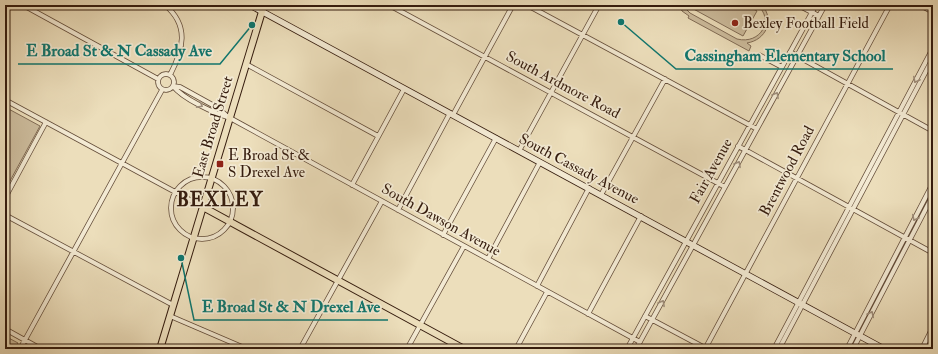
<svg xmlns="http://www.w3.org/2000/svg" width="938" height="354" viewBox="0 0 938 354" font-family="'IM FELL Double Pica',serif">
<style>
.green{fill:#cdbd9e;stroke:#816c56}
.lines{fill:none;stroke-linecap:round;stroke-linejoin:round}
.street-casing{stroke:#634c39;stroke-width:5.5}
.secondary-casing{stroke:#351c0e;stroke-width:7}
.primary-casing{stroke:#351c0e;stroke-width:8}
.street{stroke:#f3ead3;stroke-width:4}
.secondary{stroke:#f3ead3;stroke-width:5.5}
.primary{stroke:#ecdebb;stroke-width:6}
.oneway{stroke:#9e8d7a}
.poi-dot{fill:#8f2418;stroke:#f3ead3;stroke-width:1.5}
.labels{text-anchor:middle;dominant-baseline:central;stroke-width:3.5;stroke-linejoin:round;paint-order:stroke}
.poi-label{font-size:15px;fill:#351c0e;stroke:#f3ead3;text-anchor:start}
.street-label{font-size:15px;fill:#351c0e;stroke:#f3ead3}
.district-label{font-size:19px;font-weight:bold;letter-spacing:1px;fill:#351c0e;stroke:#f3ead3}
.leader{fill:none;stroke:#0f766e;stroke-width:1.5}
.callout-dot{fill:#0f766e;stroke:#f3ead3;stroke-width:1.5}
.callout-label{font-size:16px;text-anchor:middle;font-weight:bold;fill:#0f766e;stroke:#f3ead3;stroke-width:3.5;stroke-linejoin:round;paint-order:stroke}
</style>
<rect width="100%" height="100%" fill="#ecdebb"/>
<filter id="stains"><feTurbulence type="fractalNoise" baseFrequency=".005" numOctaves="4"/><feColorMatrix values="0 0 0 0 .2 0 0 0 0 .09 0 0 0 0 .02 0 0 0 .5 -.17"/></filter>
<radialGradient id="worn" r=".72"><stop offset=".6" stop-color="#630" stop-opacity="0"/><stop offset="1" stop-color="#630" stop-opacity=".3"/></radialGradient>
<path class="green" d="M679,5H682L690,13L737,39C761,45 775,19 757,5H762C775,20 766,40 747,43L751,46L749,51L688,18L689,16L682,11Z
M689,5H746L757,11L743,36L688,6Z
M5,107L40,126L5,190Z
M5,336L18,343L14,349H5Z"/>
<g class="lines">
<g class="street-casing">
<path id="street" d="M23,5L158,79
M165,5C190,26 183,50 170,75
M389,5L725,187
M527,5L757,129
M798,5L819,16
M920,5L933,12
M790,52L933,131
M759,55L782,67
M246,64L378,136
M158 82a8 8 0 1 1 16 0a8 8 0 1 1-16 0Z
M173,86C183,99 214,113 230,118L640,342
M173,86L180,87L218,108L228,117
M5,100L203,207
M453,115L513,5
M738,146L933,253
M519,151L599,5
M171 208a31 31 0 1 1 62 0a31 31 0 1 1-62 0Z
M352,185L404,89
M601,195L665,79
M5,198L46,122
M398,210L450,113
M5,215L173,305
M443,235L496,138
M488,259L540,162
M537,286L589,188
M588,314L641,216
M170,316L247,349
M645,316L707,349
M5,329L41,349
M20,349L162,90
M300,349L382,201
M407,349L464,246
M516,349L547,292
M627,349L816,5
M636,349L825,5
M705,349L890,5
M774,349L933,48
M779,349L933,58
M847,349L933,183
M853,349L933,195
M922,349L933,327"/>
</g>
<g class="secondary-casing">
<path id="secondary" d="M250,5L884,349"/>
</g>
<g class="primary-casing">
<path id="primary" d="M203,207L464,349
M160,349L264,5"/>
</g>
<use href="#street" class="street"/>
<use href="#secondary" class="secondary"/>
<use href="#primary" class="primary"/>
</g>
<defs><path id="oneway-chevron" d="M-2-3.5L2.5 0L-2 3.5" fill="none" stroke-width="1.6" stroke-linecap="round" stroke-linejoin="round"/></defs>
<g class="oneway">
<use href="#oneway-chevron" transform="translate(916 80) rotate(118)"/>
<use href="#oneway-chevron" transform="translate(776 95) rotate(-61)"/>
<use href="#oneway-chevron" transform="translate(200 105) rotate(29)"/>
<use href="#oneway-chevron" transform="translate(738 164) rotate(-61)"/>
<use href="#oneway-chevron" transform="translate(915 218) rotate(117)"/>
<use href="#oneway-chevron" transform="translate(662 303) rotate(-61)"/>
<use href="#oneway-chevron" transform="translate(871 314) rotate(-63)"/>
</g>
<g class="poi-dot">
<circle cx="735" cy="23" r="4"/>
<rect x="216" y="160" width="8" height="8" rx="2"/>
</g>
<g class="labels">
<g class="poi-label">
<text x="743" y="23">Bexley Football Field</text>
<text x="228" y="155">E Broad St &amp;<tspan x="228" dy="17">S Drexel Ave</tspan></text>
</g>
<g class="street-label">
<text transform="translate(563 85) rotate(28)">South Ardmore Road</text>
<text transform="translate(213 127) rotate(-73)">East Broad Street</text>
<text transform="translate(579 169) rotate(28)">South Cassady Avenue</text>
<text transform="translate(711 171) rotate(-61)">Fair Avenue</text>
<text transform="translate(787 171) rotate(-62)">Brentwood Road</text>
<text transform="translate(441 220) rotate(29)">South Dawson Avenue</text>
</g>
<g class="district-label">
<text x="220" y="200">BEXLEY</text>
</g>
</g>
<path class="leader" d="M252 25L220 64H18M621 22L676 69H893M181 258L194 320H388"/>
<g class="callout-dot">
<circle cx="252" cy="25" r="4"/>
<circle cx="621" cy="22" r="4"/>
<circle cx="181" cy="258" r="4"/>
</g>
<g class="callout-label">
<text x="119" y="56">E Broad St &amp; N Cassady Ave</text>
<text x="785" y="61">Cassingham Elementary School</text>
<text x="291" y="312">E Broad St &amp; N Drexel Ave</text>
</g>
<rect width="938" height="354" fill="none" stroke="#ecdebb" stroke-width="20"/>
<rect x="6" y="6" width="926" height="342" fill="none" stroke="#351c0e" stroke-width="2"/>
<rect x="10" y="10" width="918" height="334" fill="none" stroke="#351c0e"/>
<rect width="100%" height="100%" filter="url(#stains)"/>
<rect width="100%" height="100%" fill="url(#worn)"/>
</svg>
